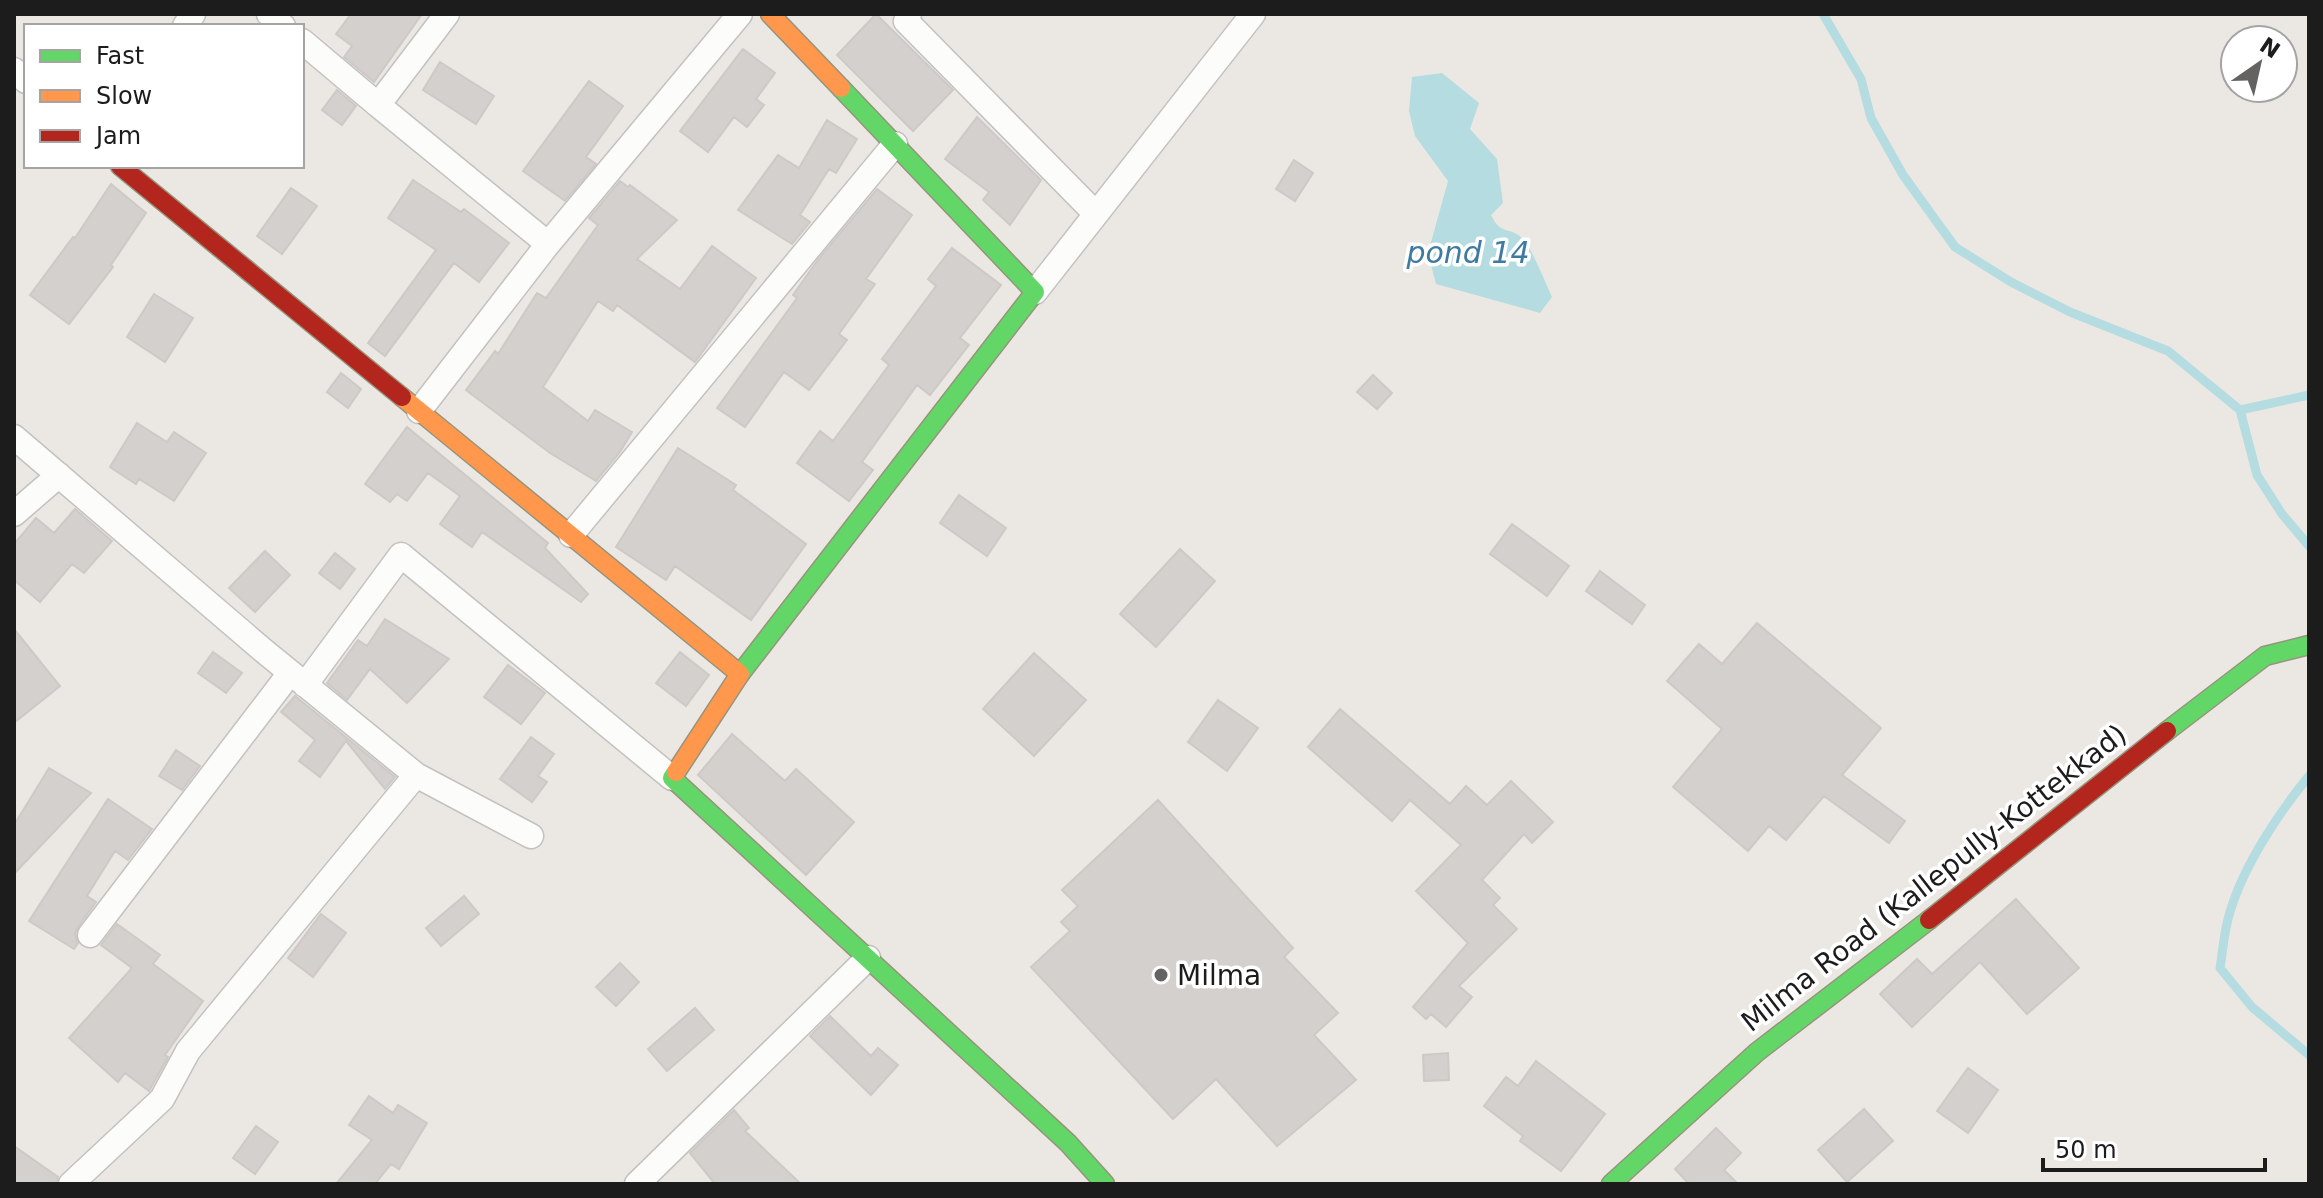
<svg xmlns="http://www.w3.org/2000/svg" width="2323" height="1198" viewBox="0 0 2323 1198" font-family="'DejaVu Sans',sans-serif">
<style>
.water{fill:#b5dce0}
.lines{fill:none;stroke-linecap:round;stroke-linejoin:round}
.stream{stroke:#b5dce0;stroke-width:9}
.building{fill:#d3d0cd;stroke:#cec9c5;stroke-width:2}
.street-casing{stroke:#c3c2c0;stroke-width:27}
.fast-casing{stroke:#96947c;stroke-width:21}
.slow-casing{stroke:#96947c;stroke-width:21}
.jam-casing{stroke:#96947c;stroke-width:21}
.street{stroke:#fcfcfb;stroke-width:24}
.fast{stroke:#63d668;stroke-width:18}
.slow{stroke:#ff974d;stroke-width:18}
.jam{stroke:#b3261e;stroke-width:18}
.poi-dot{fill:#646362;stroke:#fff;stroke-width:3}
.labels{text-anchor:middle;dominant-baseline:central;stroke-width:7;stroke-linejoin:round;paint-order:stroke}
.street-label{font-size:28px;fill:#1c1c1c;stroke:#fff}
.poi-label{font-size:28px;fill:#1c1c1c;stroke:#fff;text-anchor:start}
.water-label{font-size:30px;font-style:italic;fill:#3e7aa1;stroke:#fff}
</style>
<rect width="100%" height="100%" fill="#ebe8e4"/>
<path class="water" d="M1442,73L1479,103L1470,129L1497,159L1503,203L1491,215C1501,236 1509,226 1522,238C1531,246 1546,284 1552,297L1540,313L1436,284L1428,253L1448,181L1415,136L1409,111L1412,77Z"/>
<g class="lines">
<path class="stream" d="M1823,14L1861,79L1871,118L1903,175L1955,247L2011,282L2070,312L2168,351L2240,410L2257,475L2282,514L2309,546
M2240,410L2309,395
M2309,776C2279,812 2243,867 2230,912C2224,930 2223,950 2220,968L2252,1007L2309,1055"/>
</g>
<path class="building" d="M351,14H422L374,82L344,57L352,46L336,34Z
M876,14L953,90L913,131L837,55Z
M743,49L775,73L756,99L764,105L747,127L734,117L708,152L680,131Z
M440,62L494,96L476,124L423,90Z
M589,81L623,106L586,157L596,164L565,201L523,171Z
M337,90L356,106L342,125L322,110Z
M977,117L1041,180L1010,225L983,200L989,192L945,159Z
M827,120L857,139L836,173L829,169L800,215L810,222L792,244L738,210L778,155L799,168Z
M1294,160L1313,173L1295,201L1276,189Z
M413,180L461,212L464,209L509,243L479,282L454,263L385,356L368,343L436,250L388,218Z
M620,181L628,187L630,185L677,220L637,259L680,289L712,246L756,278L695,362L617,305L613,311L598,301L543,387L588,421L595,410L632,432L620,452L596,481L550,453L466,390L495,351L498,354L537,293L546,298L598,225L589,218Z
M111,184L146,213L111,265L113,267L69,324L30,295L73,237L75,238Z
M291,188L317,206L282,254L257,236Z
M877,189L912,215L866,279L875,284L839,334L847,340L809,390L784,372L745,427L717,408L797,298L793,295L817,261Z
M952,248L1001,285L960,338L969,345L930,395L917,385L862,462L873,470L849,501L797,463L820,431L833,441L889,365L882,359L936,286L928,279Z
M154,294L193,318L165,362L127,337Z
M341,373L361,389L348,408L327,392Z
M1373,375L1392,393L1377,409L1357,392Z
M137,423L167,442L174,432L206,453L174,501L139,479L136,484L110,467Z
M407,427L548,543L545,548L588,594L581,602L482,532L472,547L440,524L460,496L428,473L407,501L397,494L390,502L365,484Z
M678,448L736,485L733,490L806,544L751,620L675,566L666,580L616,547Z
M959,495L1006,528L987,556L940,523Z
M75,509L112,541L84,573L72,564L40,602L14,580V544L36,518L54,533Z
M1512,524L1569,566L1547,596L1490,554Z
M1180,549L1215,581L1156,647L1120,614Z
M265,551L290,575L255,612L229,588Z
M335,553L355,569L340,589L319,573Z
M1600,571L1645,605L1632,624L1586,591Z
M385,619L449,659L407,703L370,669L347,700L327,683L358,640L367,646Z
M1757,623L1881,728L1842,775L1905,821L1889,843L1824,796L1786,840L1769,826L1748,851L1673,787L1722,729L1667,681L1699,644L1722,664Z
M14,629L60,686L14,723Z
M213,652L242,673L226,693L198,673Z
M680,652L709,675L686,706L656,683Z
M1034,653L1086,700L1034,756L983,709Z
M508,665L545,693L521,724L484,697Z
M295,696L395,777L385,789L346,741L320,777L299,761L315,740L281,712Z
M1218,700L1258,728L1227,771L1188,742Z
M1340,709L1450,804L1466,786L1487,805L1511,781L1553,822L1532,843L1524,834L1482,880L1500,898L1493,905L1517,929L1459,986L1472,997L1446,1027L1431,1014L1426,1019L1413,1007L1468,943L1416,891L1461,845L1410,800L1392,821L1308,747Z
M732,734L785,781L796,769L854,822L806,875L698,775Z
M531,737L554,754L538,776L547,782L532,802L500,779Z
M176,750L200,766L182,790L159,776Z
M49,768L91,793L14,874V825Z
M108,799L152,829L128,860L115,851L87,896L96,902L78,927L75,934L78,943L74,949L29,921Z
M1158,800L1293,948L1284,957L1338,1013L1314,1035L1356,1080L1277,1146L1216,1079L1173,1119L1031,967L1070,931L1061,922L1078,906L1062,890Z
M464,896L479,914L441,946L426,928Z
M2016,899L2079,968L2027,1014L1980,962L1912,1027L1880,994L1917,959L1932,974Z
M321,914L346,933L313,977L288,958Z
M117,924L160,955L153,964L203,1001L165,1055L168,1057L149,1091L125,1073L118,1082L69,1038L132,968L101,945Z
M620,963L639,982L616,1006L596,987Z
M695,1008L714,1030L667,1071L648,1049Z
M830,1016L871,1056L878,1048L898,1065L871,1095L810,1036Z
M1448,1053L1449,1080L1424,1081L1423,1055Z
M1536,1061L1605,1114L1561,1171L1520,1141L1523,1136L1484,1106L1506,1077L1518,1086Z
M1968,1068L1998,1090L1968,1133L1937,1111Z
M369,1096L393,1113L398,1105L427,1123L399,1169L391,1164L375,1184H336L372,1140L349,1125Z
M1864,1109L1893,1141L1847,1182L1818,1150Z
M734,1110L749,1128L745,1131L801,1184H715L690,1153Z
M256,1126L278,1142L255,1174L233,1158Z
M1716,1128L1741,1153L1724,1170L1738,1184H1689L1675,1169Z
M14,1146L58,1177L56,1184H14Z"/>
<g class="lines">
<g class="street-casing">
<path id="street" d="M269,14L283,26
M909,14L906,21L1096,214
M185,26L193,14
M302,41L378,105L447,14
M14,70L26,81
M378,105L548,244L740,14
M1035,292L1253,14
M419,411L548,244
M14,437L264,651L416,775
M14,514L59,475
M571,535L895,144
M305,685L401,555L672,778
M90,935L290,673
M71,1184L162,1099L188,1051L416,775L531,836
M637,1184L868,958"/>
</g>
<g class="fast-casing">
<path id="fast" d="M740,674L1035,292L841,88
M2167,731L2265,656L2309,645
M676,772L672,778L1068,1143L1105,1184
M1611,1184L1757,1052L1929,920"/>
</g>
<g class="slow-casing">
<path id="slow" d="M770,14L841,88
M402,397L740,674L676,772"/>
</g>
<g class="jam-casing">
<path id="jam" d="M120,166L402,397
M1929,920L2167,731"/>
</g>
<use href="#street" class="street"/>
<use href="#fast" class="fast"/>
<use href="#slow" class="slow"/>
<use href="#jam" class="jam"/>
</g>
<circle class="poi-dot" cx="1161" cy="975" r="8"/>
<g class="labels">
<g class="street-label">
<text transform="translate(1934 878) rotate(-38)">Milma Road (Kallepully-Kottekkad)</text>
</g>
<g class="poi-label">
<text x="1177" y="975">Milma</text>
</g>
<g class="water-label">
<text x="1468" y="252">pond 14</text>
</g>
</g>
<rect width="2323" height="1198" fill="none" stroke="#1c1c1c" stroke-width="32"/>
<rect x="24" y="24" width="280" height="144" fill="#ffffff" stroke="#a4a4a4" stroke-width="2"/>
<rect x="40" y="50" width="40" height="12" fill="#63d668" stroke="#a4a4a4" stroke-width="2"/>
<text x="96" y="64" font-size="24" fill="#1c1c1c">Fast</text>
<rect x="40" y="90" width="40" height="12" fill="#ff974d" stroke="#a4a4a4" stroke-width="2"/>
<text x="96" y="104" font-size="24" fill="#1c1c1c">Slow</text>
<rect x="40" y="130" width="40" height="12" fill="#b3261e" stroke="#a4a4a4" stroke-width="2"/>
<text x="96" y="144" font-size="24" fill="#1c1c1c">Jam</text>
<g transform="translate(2259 64) rotate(34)"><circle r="38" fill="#ffffff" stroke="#a4a4a4" stroke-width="2"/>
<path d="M0-6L14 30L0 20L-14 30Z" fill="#646362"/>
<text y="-12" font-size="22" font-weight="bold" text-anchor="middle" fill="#1c1c1c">N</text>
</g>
<path d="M2043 1158v12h222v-12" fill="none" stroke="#1c1c1c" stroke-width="4"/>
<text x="2055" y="1158" font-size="24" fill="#1c1c1c" stroke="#ffffff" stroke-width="6" paint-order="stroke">50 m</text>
</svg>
